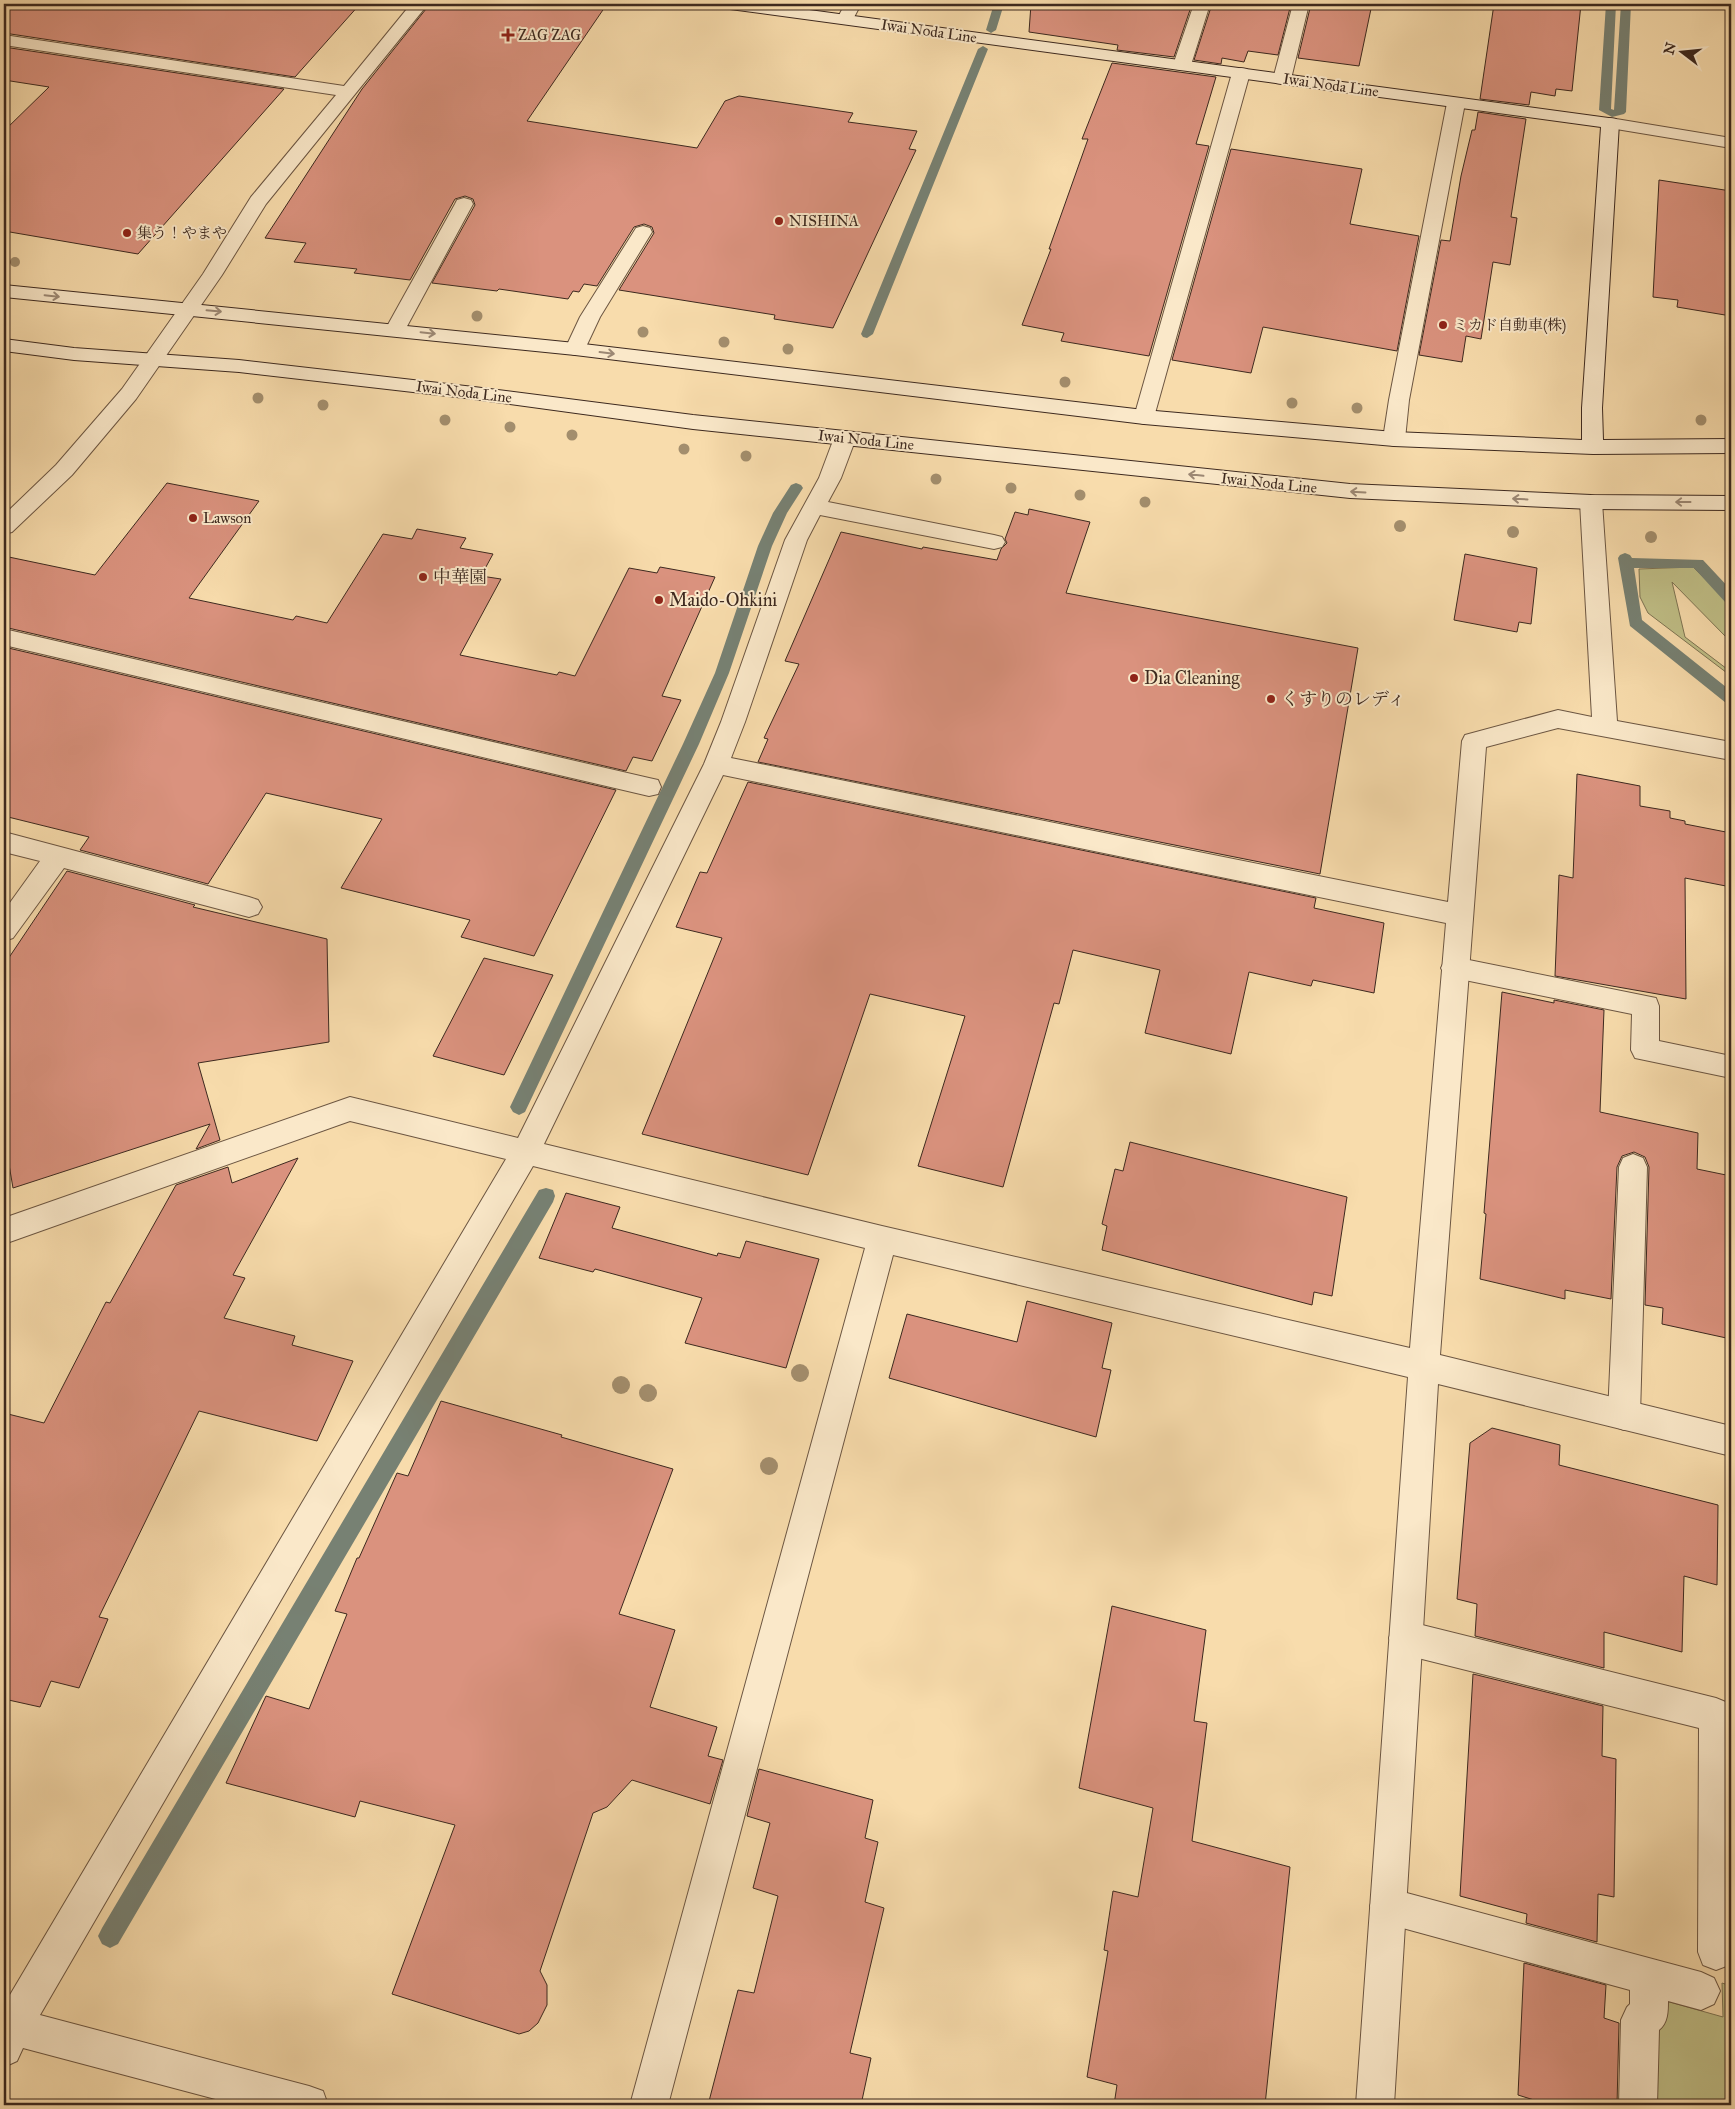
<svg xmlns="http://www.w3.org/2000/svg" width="1735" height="2109" viewBox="0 0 1735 2109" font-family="'IM FELL Great Primer','Noto Serif JP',serif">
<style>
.green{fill:#c0bf87;stroke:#7e7453}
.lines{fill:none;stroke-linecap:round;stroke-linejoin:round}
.stream{fill:#778173;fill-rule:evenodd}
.building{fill:#da927e;stroke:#3d291f}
.lane-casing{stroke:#6c5642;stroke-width:2}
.street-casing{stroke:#6c5642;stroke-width:2}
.secondary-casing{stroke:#3d291f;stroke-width:2}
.lane{fill:#fae8c9;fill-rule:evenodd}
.street{fill:#fae8c9;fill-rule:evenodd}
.secondary{fill:#fae8c9;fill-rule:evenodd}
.tree{fill:#a38e6d}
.oneway{stroke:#9c8874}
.poi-dot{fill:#8f2418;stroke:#fae8c9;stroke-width:2}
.labels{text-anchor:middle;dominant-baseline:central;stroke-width:4;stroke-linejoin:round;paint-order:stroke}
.far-street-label{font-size:15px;fill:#3d291f;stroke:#fae8c9}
.far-poi-label{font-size:15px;fill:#3d291f;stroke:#fae8c9;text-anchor:start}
.poi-label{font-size:18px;fill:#3d291f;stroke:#fae8c9;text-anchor:start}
</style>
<rect width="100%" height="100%" fill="#f8dcac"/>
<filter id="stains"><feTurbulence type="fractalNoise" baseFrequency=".004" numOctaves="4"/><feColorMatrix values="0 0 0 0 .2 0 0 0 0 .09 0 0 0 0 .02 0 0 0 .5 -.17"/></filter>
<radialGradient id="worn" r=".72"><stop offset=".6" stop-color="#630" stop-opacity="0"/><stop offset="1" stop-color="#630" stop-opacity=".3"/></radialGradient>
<path class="green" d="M1693,567L1731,605V645L1726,637L1672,582L1685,637L1731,672V676L1648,613L1640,597L1639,569Z
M1722,1983L1731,1986V2105H1657L1659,1999L1723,2017Z"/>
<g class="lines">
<path class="stream" d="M994,4H1004L996,30L991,33L986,30Z
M1606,4H1616L1611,109L1614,110L1621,4H1631L1626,112L1624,114L1612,117L1599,110Z
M983,46L988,49L873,334L867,338L863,337L861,334L978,49Z
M796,483L801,485L803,488L787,513L772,546L729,673L699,744L525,1112L519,1115L513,1112L510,1107L683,744L715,673L758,546L773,513L791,485Z
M1625,553L1630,555L1632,558L1703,560L1731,590V604L1726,603L1694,568H1634L1642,620L1731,691V704L1726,703L1630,626L1618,558L1620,555Z
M546,1188L553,1190L555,1196L553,1202L118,1944L110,1948L102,1944L98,1936L102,1928L539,1190Z"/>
</g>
<path class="building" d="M4,4H360L295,77L4,33Z
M430,4H607L527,121L697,148L725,101L739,96L853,113L848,122L917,131L909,149L916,150L833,328L774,319L775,315L619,290L654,233L652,227L644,224L634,227L597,286L584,284L579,292L573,291L568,299L499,289L497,291L432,283L475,205L473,199L465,196L455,199L410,280L354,273L357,269L294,262L306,243L265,238L362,89Z
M1031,4H1192L1174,57L1117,50L1118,45L1029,32Z
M1212,4H1291L1278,55L1248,51L1244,62L1222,58L1221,64L1194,60Z
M1311,4H1372L1359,66L1298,58Z
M1494,4H1581L1572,91L1556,89L1555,96L1531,92L1529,105L1480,99Z
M4,47L284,89L138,254L4,231V131L49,87L4,80Z
M1112,63L1216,77L1196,144L1209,146L1149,356L1061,341L1064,333L1022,325L1051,249H1049L1088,139H1082Z
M1478,112L1526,119L1511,217L1517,218L1510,265L1493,262L1481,339L1466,336L1462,362L1419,355L1441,240L1450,241L1461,176L1472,130H1475Z
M1231,149L1362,169L1350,224L1419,236L1397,351L1263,327L1251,373L1172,360Z
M1659,180L1731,191V316L1677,307L1678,300L1653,297Z
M167,483L259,501L189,598L293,620L296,616L327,623L383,534L412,539L417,529L466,538L460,548L493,554L481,576L501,579L460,655L557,675L559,672L575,676L629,568L657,573L660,567L715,577L662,696L681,700L652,761L633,757L626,771L4,627V556L95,575Z
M1029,509L1090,522L1066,593L1358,648L1320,874L758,762L768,739L764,738L799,664L785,661L841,532L922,549L923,547L997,560L1001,549L1007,543L1005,539L1015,512L1028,515Z
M1465,554L1537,568L1531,624L1519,622L1517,632L1454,620Z
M4,647L616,790L534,956L461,937L470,920L341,888L382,819L266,793L208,884L80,850L89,837L4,816Z
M1577,774L1640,786V806L1670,811V818L1685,821V824L1731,833V887L1685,878L1686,999L1555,976L1559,875L1573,878Z
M748,782L1316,898L1314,908L1384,923L1374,993L1313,980L1311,986L1249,972L1231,1054L1145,1033L1160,970L1073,950L1059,1004L1054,1003L1003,1187L918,1166L965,1016L870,994L808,1175L642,1134L722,938L676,927L700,872L707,873Z
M67,871L195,905L193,907L327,939L329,1042L198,1063L220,1140L196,1149L210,1124L13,1188L4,1135V965Z
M484,958L553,975L504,1075L433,1056Z
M1502,992L1554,1003V1000L1604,1010L1600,1112L1698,1133L1697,1169L1731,1176V1339L1662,1324L1663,1308L1645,1305L1649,1167L1645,1157L1634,1152L1622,1156L1617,1167L1611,1299L1565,1290V1299L1480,1279L1486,1214L1484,1213Z
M1130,1142L1347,1197L1332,1296L1314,1292L1312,1305L1102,1250L1107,1226L1102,1224L1115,1169L1123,1171Z
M298,1158L233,1275L245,1278L224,1318L295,1336L292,1345L353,1361L317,1441L199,1411L99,1617L108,1619L79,1688L51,1681L40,1707L4,1699V1413L44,1423L106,1302L110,1303L176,1185L228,1167L232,1183Z
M566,1193L620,1207L612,1228L717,1256L718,1253L740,1258L746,1241L819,1259L786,1368L685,1343L702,1298L595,1269L593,1272L539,1258Z
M1027,1301L1112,1323L1102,1368L1111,1370L1096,1437L889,1378L907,1314L1017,1342Z
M441,1401L562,1435L561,1437L673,1469L619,1614L675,1630L650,1707L717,1727L708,1756L723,1760L710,1804L632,1780L607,1807L593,1813L540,1971L547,1985V2005L538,2023L529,2031L519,2034L392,1994L455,1825L360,1801L355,1817L226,1783L266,1696L309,1709L347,1614L335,1611L357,1558H359L397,1473L408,1476Z
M1492,1428L1560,1445L1559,1465L1718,1505L1717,1585L1684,1576L1682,1652L1604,1632V1668L1475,1636L1477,1604L1457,1599L1470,1443Z
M1112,1606L1206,1630L1194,1721L1207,1723L1192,1841L1290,1867L1265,2105H1114L1117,2085L1087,2077L1108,1951L1104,1950L1113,1891L1138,1897L1153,1808L1079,1788Z
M1473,1674L1603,1706L1602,1756L1616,1759L1614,1897L1598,1894L1597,1942L1526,1923L1527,1914L1460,1896Z
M759,1769L873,1800L865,1838L878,1842L865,1902L884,1908L850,2053L871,2058L861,2105H708L738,1990L754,1993L778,1896L753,1888L770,1823L747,1816Z
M1524,1963L1606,1985L1604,2018L1619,2023L1617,2105H1550L1518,2095Z"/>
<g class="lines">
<g class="lane-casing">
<path id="lane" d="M1454,957L1656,998L1659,1006V1041L1731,1056V1078L1635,1058L1631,1050L1632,1014L1445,976L1441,968L1445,960Z
M1633,1154L1643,1158L1647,1167L1640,1415L1635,1426L1624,1430L1613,1426L1608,1415L1619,1167L1623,1158Z
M1406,1621L1716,1698L1728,1703L1731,1710V1960L1729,1965L1716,1970L1703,1965L1698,1952L1699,1728L1406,1655L1394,1650L1389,1638L1394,1626Z
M1388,1888L1701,1972L1714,1978L1720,1991L1714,2004L1701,2010L1668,2001C1668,2011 1668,2023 1659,2030L1657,2105H1619L1621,2020L1627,2007L1630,2004V1990L1388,1924L1375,1919L1370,1906L1375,1893Z"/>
</g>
<g class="street-casing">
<path id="street" d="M411,4H428L266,204L222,275L136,399L72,475L12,532L4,534V515L56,465L122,389L203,274L251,197L336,95L4,45V35L344,86Z
M845,4H861L851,23H839L837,19Z
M1194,4H1210L1191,65L1188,69L1182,70L1176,69L1173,65Z
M1293,4H1309L1291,79L1288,83L1282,84L1276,83L1273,79Z
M1241,68L1247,69L1250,73L1154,417L1151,422L1144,424L1137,422L1134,417L1232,73L1235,69Z
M1456,98L1462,99L1465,103L1409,400L1405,439L1401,444L1394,446L1387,444L1383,439L1389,400L1447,103L1450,99Z
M1610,118L1731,138V148L1604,127L1601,123L1604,119Z
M464,198L471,200L473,204L405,330L402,334L395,336L388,334L385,330L455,204L457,200Z
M643,226L650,228L652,232L600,317L585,349L582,353L575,355L568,353L565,349L580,317L636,228Z
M845,431L852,433L856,438L841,478L828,502L994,535L1002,537L1005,542L1002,547L994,549L820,515L807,540L745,722L731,758L1448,902L1462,741L1465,735L1558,710L1592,717L1580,502L1583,497L1591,495L1599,497L1602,502L1617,721L1731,742V760L1558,728L1486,747L1440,1355L1731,1426V1456L1438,1384L1394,2105H1356L1408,1377L893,1255L668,2105H630L865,1248L533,1166L40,2015L309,2086L323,2091L328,2105H238L23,2048L17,2061L4,2067V2005L506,1159L350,1121L4,1244V1218L350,1097L518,1138L704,764L721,722L785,540L819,478L834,438L838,433ZM723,775L1446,923L1410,1348L882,1226L544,1144Z
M4,629L649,778L658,780L661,787L658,794L649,796L4,645Z
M4,832L249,897L258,900L262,907L258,914L249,917L64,868L13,938L4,941V911L40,861L4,852Z"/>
</g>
<g class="secondary-casing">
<path id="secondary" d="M722,4H765L1616,119L1619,123L1602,408L1603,440L1731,439V453L1593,454L1394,446L1144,424L575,355L4,297V285L575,343L1144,410L1394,432L1582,440V408L1601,127L730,9L724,8Z
M4,339L74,348L239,360L474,387L693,415L1350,484L1591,495L1731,496V510L1591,509L1350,498L693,429L474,399L239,372L74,360L4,351Z"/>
</g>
<use href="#lane" class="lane"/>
<use href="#street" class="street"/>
<use href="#secondary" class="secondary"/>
</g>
<g class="tree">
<circle cx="15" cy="262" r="5"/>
<circle cx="477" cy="316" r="5.5"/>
<circle cx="643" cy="332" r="5.5"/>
<circle cx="724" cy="342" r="5.5"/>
<circle cx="788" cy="349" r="5.5"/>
<circle cx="1065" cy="382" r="5.5"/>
<circle cx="258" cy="398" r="5.5"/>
<circle cx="1292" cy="403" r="5.5"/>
<circle cx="323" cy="405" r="5.5"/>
<circle cx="1357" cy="408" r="5.5"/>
<circle cx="445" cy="420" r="5.5"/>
<circle cx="1701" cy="420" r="5.5"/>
<circle cx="510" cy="427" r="5.5"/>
<circle cx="572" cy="435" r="5.5"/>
<circle cx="684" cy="449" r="5.5"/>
<circle cx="746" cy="456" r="5.5"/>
<circle cx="936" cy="479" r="5.5"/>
<circle cx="1011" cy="488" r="5.5"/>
<circle cx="1080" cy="495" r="5.5"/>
<circle cx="1145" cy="502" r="5.5"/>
<circle cx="1400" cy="526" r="6"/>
<circle cx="1513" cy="532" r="6"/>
<circle cx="1651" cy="537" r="6"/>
<circle cx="800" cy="1373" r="9"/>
<circle cx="621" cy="1385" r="9"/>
<circle cx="648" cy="1393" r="9"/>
<circle cx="769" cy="1466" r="9"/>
</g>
<defs><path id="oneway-shaft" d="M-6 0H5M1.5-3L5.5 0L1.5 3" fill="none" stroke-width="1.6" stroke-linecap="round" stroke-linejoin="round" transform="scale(1.25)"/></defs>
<g class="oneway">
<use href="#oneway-shaft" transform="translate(52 296) rotate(6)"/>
<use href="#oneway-shaft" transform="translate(214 311) rotate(5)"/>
<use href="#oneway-shaft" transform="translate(428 333) rotate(6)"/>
<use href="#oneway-shaft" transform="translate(607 353) rotate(7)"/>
<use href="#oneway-shaft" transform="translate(1196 475) rotate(-174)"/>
<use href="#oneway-shaft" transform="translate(1358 492) rotate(-177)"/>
<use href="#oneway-shaft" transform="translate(1520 499) rotate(-177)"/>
<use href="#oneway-shaft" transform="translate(1683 502) rotate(-180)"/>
</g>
<g class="poi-dot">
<path d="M505.5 27.5h5v5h5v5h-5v5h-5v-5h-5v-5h5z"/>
<circle cx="779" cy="221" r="5"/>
<circle cx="127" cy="233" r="5"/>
<circle cx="1443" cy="325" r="5"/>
<circle cx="193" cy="518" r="5"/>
<circle cx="423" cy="577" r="5"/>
<circle cx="659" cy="600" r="5"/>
<circle cx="1134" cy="678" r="5"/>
<circle cx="1271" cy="699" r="5"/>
</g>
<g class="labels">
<g class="far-street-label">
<text transform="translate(929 31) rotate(8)">Iwai Noda Line</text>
<text transform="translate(1331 85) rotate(8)">Iwai Noda Line</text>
<text transform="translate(464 392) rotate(7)">Iwai Noda Line</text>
<text transform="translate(866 440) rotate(6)">Iwai Noda Line</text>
<text transform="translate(1269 483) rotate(6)">Iwai Noda Line</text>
</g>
<g class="far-poi-label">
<text x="518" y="35">ZAG ZAG</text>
<text x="789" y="221">NISHINA</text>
<text x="137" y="233">集う！やまや</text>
<text x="1453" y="325">ミカド自動車(株)</text>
<text x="203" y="518">Lawson</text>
</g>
<g class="poi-label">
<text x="433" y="577">中華園</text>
<text x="669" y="600">Maido-Ohkini</text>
<text x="1144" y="678">Dia Cleaning</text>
<text x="1281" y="699">くすりのレディ</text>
</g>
</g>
<rect width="1735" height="2109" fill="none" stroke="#f8dcac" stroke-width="20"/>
<rect x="5" y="5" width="1725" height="2099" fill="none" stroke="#3d291f" stroke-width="2.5"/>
<rect x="10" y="10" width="1715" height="2089" fill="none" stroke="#3d291f"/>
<g transform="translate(1682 52) rotate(286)" stroke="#fae8c9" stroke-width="4" paint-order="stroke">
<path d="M0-4L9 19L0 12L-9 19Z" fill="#3d291f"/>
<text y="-8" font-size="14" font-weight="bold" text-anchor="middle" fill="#3d291f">N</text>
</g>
<rect width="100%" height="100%" filter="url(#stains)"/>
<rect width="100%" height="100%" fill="url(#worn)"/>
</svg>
